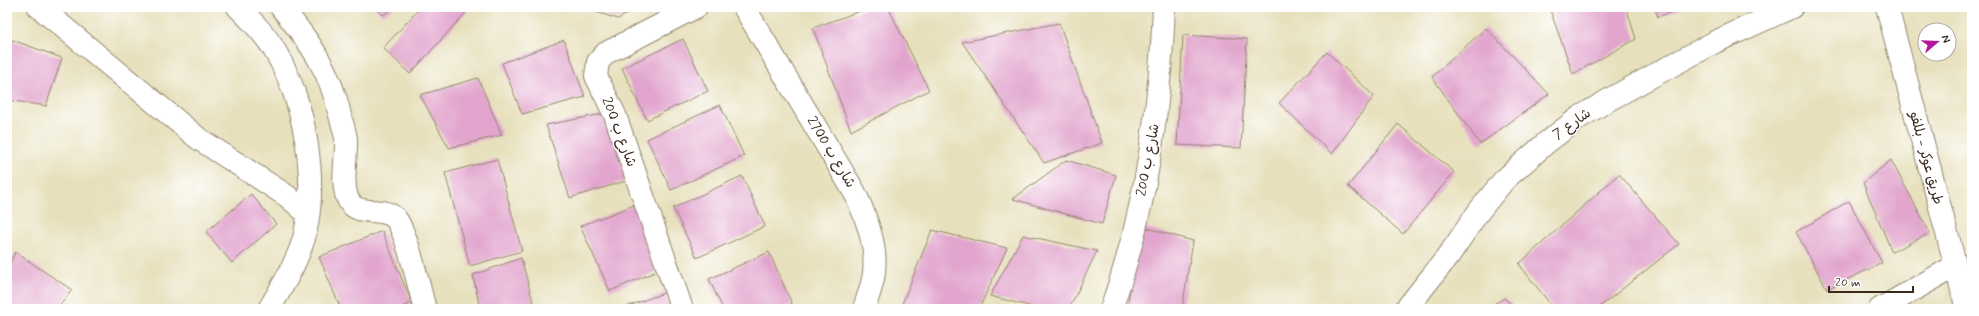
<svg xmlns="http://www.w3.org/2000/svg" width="1979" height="316" viewBox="0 0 1979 316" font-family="Mynerve,'Playpen Sans Arabic',sans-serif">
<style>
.building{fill:#e2a6ce}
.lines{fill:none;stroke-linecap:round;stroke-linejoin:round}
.minor-casing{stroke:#91856d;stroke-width:24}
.minor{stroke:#fff;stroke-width:22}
.labels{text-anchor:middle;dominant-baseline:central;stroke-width:3;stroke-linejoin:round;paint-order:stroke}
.street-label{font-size:14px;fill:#3b2a1e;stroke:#fff}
</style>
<rect width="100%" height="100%" fill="#fff"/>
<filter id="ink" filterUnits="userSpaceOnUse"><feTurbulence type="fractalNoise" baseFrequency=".025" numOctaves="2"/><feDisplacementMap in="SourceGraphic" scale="8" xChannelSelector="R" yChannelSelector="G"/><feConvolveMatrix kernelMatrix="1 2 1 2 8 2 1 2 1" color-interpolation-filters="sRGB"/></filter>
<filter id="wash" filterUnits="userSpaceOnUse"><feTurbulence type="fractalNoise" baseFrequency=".012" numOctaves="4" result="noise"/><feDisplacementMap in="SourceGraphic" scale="16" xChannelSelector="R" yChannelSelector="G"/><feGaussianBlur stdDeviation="0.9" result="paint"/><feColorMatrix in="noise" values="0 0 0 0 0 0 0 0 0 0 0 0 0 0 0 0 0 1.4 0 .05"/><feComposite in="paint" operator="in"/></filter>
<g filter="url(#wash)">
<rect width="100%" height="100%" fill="#e7e0bc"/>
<g id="blocks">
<path class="building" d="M374,7H395L383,15Z
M421,7H471L410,74L383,48Z
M581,7H640L618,19Z
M871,7H888L929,90L851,131L813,28Z
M1549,7H1626L1636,39L1573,74Z
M1654,7H1686L1658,17Z
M1059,23L1102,143L1044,163L962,42Z
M1486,28L1549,94L1480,144L1432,77Z
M1183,35L1247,39L1241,148L1177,145Z
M7,38L62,58L46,106L7,100Z
M683,39L708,91L647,120L622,68Z
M564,40L585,97L522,114L502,63Z
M1327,52L1374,96L1332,154L1279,103Z
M478,78L502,135L449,148L420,95Z
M720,105L744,156L671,190L647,139Z
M608,113L629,180L570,198L546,125Z
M1398,124L1454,172L1403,234L1348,186Z
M497,159L522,251L470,266L445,173Z
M1066,160L1116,175L1102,224L1013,199Z
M1891,160L1930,233L1892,252L1863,183Z
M1619,174L1679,244L1597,309H1554L1519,264Z
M742,176L765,226L697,258L673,208Z
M251,194L276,224L232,263L206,232Z
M1849,201L1882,263L1827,289L1796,232Z
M634,205L662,269L610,291L580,226Z
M1140,226L1193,241L1182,309H1127Z
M932,230L1007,248L979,309H900Z
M382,231L412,303L398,309H341L319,257Z
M1023,235L1097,251L1069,309H1040L990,296Z
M15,252L72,290L57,309H7V270Z
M769,252L792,304L781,309H723L709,279Z
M521,258L535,309H480L473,275Z
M666,292L668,309H621Z
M1504,298L1517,309H1485Z"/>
</g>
</g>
<g filter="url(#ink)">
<use href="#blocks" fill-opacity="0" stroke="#91856d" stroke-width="1"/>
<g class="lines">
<g class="minor-casing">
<path id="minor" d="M39,7L199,139L287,196L308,214
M238,7C251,20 266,35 275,51C305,102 319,180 304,238C297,262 282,287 269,309
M281,7C310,42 330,70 340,115C342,123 345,131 346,139C347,156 341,181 347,197C355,220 384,204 396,219C408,235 419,288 425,309
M744,7L855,193C867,219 879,250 873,279C871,289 867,299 864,309
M1887,7L1967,309
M682,309L615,115L596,76L598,62L606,53L696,7
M1111,309C1146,212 1160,110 1164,7
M1406,309L1449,255L1479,211L1504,180L1546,143L1580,117L1612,98L1715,42L1792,7
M1880,309L1955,266"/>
</g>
<use href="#minor" class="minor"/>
</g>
</g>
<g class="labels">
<g class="street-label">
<text transform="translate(1572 124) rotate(-35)">شارع 7</text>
<text transform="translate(619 132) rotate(69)">شارع ب 200</text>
<text transform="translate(831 152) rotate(59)">شارع ب 2700</text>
<text transform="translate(1926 158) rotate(75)">طريق عوكر - بللفو</text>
<text transform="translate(1148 160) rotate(-79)">شارع ب 200</text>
</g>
</g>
<rect width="1979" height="316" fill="none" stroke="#fff" stroke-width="24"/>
<g transform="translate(1937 42) rotate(71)"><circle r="19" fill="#ffffff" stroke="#b1aaa5"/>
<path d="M0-3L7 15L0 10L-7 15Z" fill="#b5179e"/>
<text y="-6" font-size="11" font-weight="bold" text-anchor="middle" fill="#3b2a1e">N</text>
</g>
<path d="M1829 286v6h84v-6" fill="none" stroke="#3b2a1e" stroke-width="2"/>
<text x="1835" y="286" font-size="12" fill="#3b2a1e" stroke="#ffffff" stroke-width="3" paint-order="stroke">20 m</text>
</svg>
